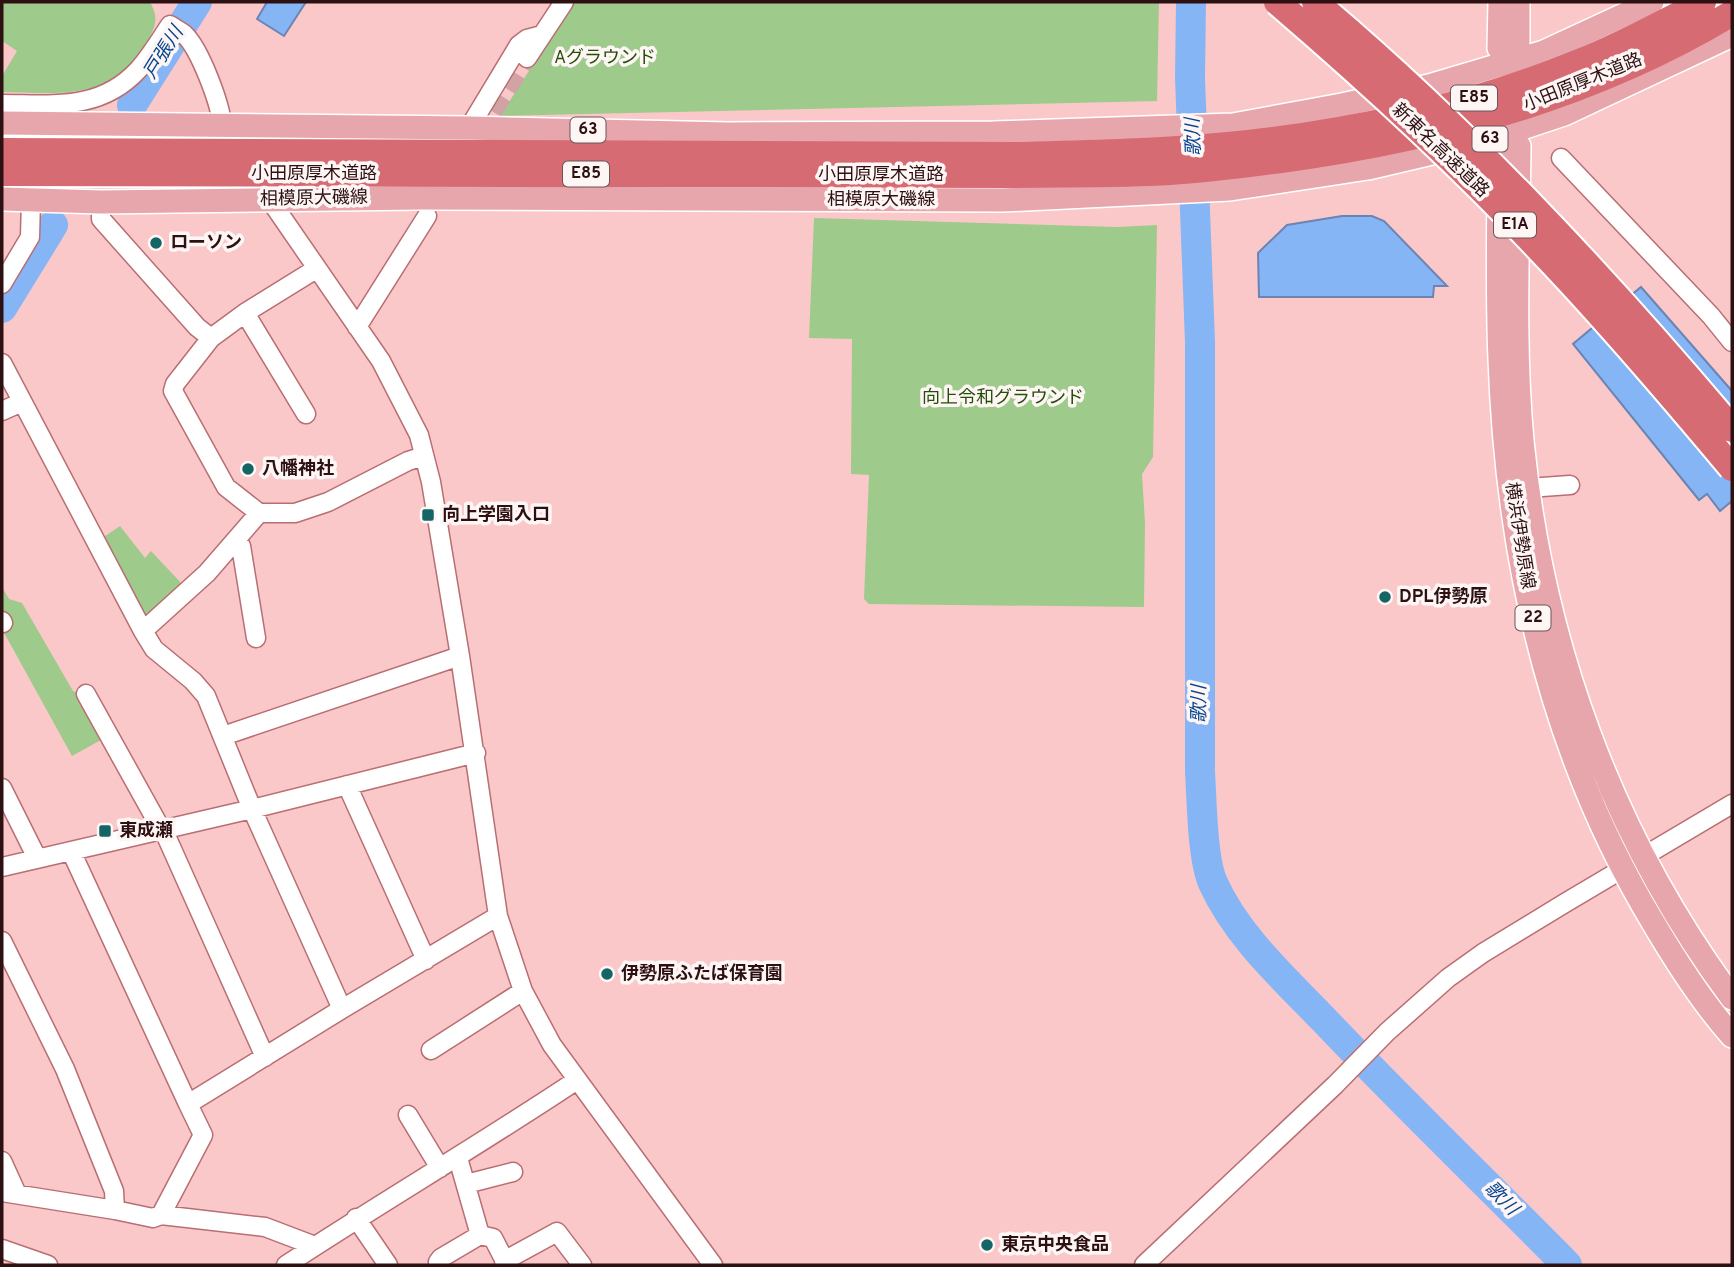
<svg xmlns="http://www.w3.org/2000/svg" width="1734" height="1267" viewBox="0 0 1734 1267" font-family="Overpass,'Noto Sans JP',sans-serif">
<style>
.green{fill:#9eca8c}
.water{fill:#86b5f6;stroke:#6b84b2;stroke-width:2}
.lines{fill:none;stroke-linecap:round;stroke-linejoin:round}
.river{stroke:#86b5f6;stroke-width:30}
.minor-tunnel{stroke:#d1a3a4;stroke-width:18;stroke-dasharray:18 9;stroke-linecap:butt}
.minor-casing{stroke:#b96e72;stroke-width:21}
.major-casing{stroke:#fff;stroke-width:26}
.highway-casing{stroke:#fff;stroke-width:30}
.minor{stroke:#fff;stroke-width:18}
.major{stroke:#e7a6ab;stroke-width:23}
.highway{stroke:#d76b73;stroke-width:26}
.highway-bridge-casing{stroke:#fff;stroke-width:30;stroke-linecap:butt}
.highway-bridge{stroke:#d76b73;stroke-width:26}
.poi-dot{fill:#156466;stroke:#fef5f5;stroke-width:2.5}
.labels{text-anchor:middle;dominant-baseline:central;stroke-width:7;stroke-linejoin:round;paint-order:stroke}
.shield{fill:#fef5f5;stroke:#6c5556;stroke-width:2}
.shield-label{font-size:16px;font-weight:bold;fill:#2d1012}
.park-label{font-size:18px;fill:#234f06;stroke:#fef5f5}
.street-label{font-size:18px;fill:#2d1012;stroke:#fef5f5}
.poi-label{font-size:18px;font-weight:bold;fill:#2d1012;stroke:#fef5f5;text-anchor:start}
.water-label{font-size:19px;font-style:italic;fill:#044590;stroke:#fef5f5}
</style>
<rect width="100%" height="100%" fill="#fac8c9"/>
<path class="green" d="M2,2H150C159,18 156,26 147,42C114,102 60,93 2,92V76L17,51L2,41Z
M573,2H1159L1157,101L500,116Z
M814,218L1117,227L1157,225L1153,457L1142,474L1145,523L1144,607L869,604L864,599L869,475L851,474L852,339L809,338Z
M120,526L145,558L151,551L183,585L145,620L101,539Z
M2,587L9,599L22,603L73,691L85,696L108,736L72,756L2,629Z"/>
<path class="water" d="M267,2H306L284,36L257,19Z
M1342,216H1372L1384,221L1447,286H1434L1433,297H1259L1258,253L1287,225Z
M1641,287L1732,391V501L1720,511L1707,494L1699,500L1573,344Z"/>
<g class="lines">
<path class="river" d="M1191,2L1190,78L1200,342V772C1202,801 1202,858 1213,883C1238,938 1286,980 1327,1023C1405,1105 1487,1184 1567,1265
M132,105L197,2
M2,308L53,225"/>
<path class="minor-tunnel" d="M479,135L527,58"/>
<g class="minor-casing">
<path id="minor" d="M527,58L564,2
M2,104C53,104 100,111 138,70C150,57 160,40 170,25C174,28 180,31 184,34C200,49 220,103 222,124
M469,128L519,45L527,39L542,35
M1561,158L1711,316L1732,342
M270,200L381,361L419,435L431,482L460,656L498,916L523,991L552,1045L713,1265
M101,202V219L197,327L211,338
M316,269L245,313L211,338L175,384L173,391L226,487L259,513H295L328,502L408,461L424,456
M2,284L30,237L31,200
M245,313L306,414
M357,327L427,216
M2,363L143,631L154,649L193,681L206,696L252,809L342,1009L188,1104L71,851
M2,411L22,402
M1528,488L1570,485
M236,541L241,546L256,638
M2,621L3,623
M143,631L207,573L259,513
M86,694L161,829
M223,736L460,656
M347,785L426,960
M2,788L37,858
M163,829L265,1057
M2,867L252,809L476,753
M2,941L65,1069L114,1191L115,1210L2,1192
M342,1009L498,916
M431,1050L523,991
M408,1115L440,1168
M2,1161L17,1194
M466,1184L513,1172
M115,1210L153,1218L161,1215L265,1227L315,1246
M161,1215L203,1135L188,1104
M356,1218L388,1265
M480,1235L493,1238L507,1265
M2,1249L48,1265
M504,1261L557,1232L582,1265
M286,1265C382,1202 481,1144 577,1080
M439,1265L438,1262L441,1258L480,1235L458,1158
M1144,1265L1335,1085L1387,1032L1448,978L1483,953L1565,903L1732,804"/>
</g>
<g class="major-casing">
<path id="major" d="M1518,42V2
M1499,48L1500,2
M2,123L469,128L728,134L993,133L1233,125L1342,105L1429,86L1544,52L1652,2
M1519,146C1518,244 1513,343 1522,441C1542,642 1611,835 1732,998
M1499,153C1499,221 1497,291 1500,359C1507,558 1550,752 1654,924C1677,963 1702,1002 1732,1036
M2,199L101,202L421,198L1003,200L1230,189L1368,168L1483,141L1564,114L1732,35"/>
</g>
<g class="highway-casing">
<path id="highway" d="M2,151L1016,155C1086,153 1157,152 1228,145C1345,134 1470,107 1579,62C1622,45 1662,23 1703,2
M2,173L1011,175C1064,174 1117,175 1170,172C1207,170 1244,165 1281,160C1438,139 1595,96 1732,13"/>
</g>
<use href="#minor" class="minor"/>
<use href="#major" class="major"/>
<use href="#highway" class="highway"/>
<g class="highway-bridge-casing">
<path id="highway-bridge" d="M1277,2C1369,81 1460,164 1543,253C1609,322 1671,395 1732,468
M1315,2C1467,130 1604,277 1732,429"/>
</g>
<use href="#highway-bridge" class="highway-bridge"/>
</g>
<g class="poi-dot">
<circle cx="156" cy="243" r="7"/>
<circle cx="248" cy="469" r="7"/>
<rect x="421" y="508" width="14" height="14" rx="3.5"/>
<circle cx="1385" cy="597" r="7"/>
<rect x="98" y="824" width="14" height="14" rx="3.5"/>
<circle cx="607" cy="974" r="7"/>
<circle cx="987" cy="1245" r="7"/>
</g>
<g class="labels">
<g class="shield">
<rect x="1451" y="85.5" width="46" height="25" rx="5"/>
<rect x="570.5" y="117.5" width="35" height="25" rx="5"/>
<rect x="1472.5" y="126.5" width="35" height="25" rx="5"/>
<rect x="563" y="161.5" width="46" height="25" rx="5"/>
<rect x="1494" y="212.5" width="42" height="25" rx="5"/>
<rect x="1515.5" y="605.5" width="35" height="25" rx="5"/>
</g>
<g class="shield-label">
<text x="1474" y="98">E85</text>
<text x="588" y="130">63</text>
<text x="1490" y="139">63</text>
<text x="586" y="174">E85</text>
<text x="1515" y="225">E1A</text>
<text x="1533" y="618">22</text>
</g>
<g class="park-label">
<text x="605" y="58">Aグラウンド</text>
<text x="1003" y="398">向上令和グラウンド</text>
</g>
<g class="street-label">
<text transform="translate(1583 83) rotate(-22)">小田原厚木道路</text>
<text transform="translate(1440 151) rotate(44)">新東名高速道路</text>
<text x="314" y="174">小田原厚木道路</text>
<text x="881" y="175">小田原厚木道路</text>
<text transform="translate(314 199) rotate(-1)">相模原大磯線</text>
<text x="881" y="200">相模原大磯線</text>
<text transform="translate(1519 536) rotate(81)">横浜伊勢原線</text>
</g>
<g class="poi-label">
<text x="170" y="243">ローソン</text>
<text x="262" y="469">八幡神社</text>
<text x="442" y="515">向上学園入口</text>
<text x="1399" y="597">DPL伊勢原</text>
<text x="119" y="831">東成瀬</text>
<text x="621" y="974">伊勢原ふたば保育園</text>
<text x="1001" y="1245">東京中央食品</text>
</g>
<g class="water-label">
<text transform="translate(164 53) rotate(-58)">戸張川</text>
<text transform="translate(1194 137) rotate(-92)">歌川</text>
<text transform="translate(1200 704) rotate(-90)">歌川</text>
<text transform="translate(1501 1199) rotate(45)">歌川</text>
</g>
</g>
<rect width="1734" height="1267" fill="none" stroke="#2d1012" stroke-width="7"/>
</svg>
